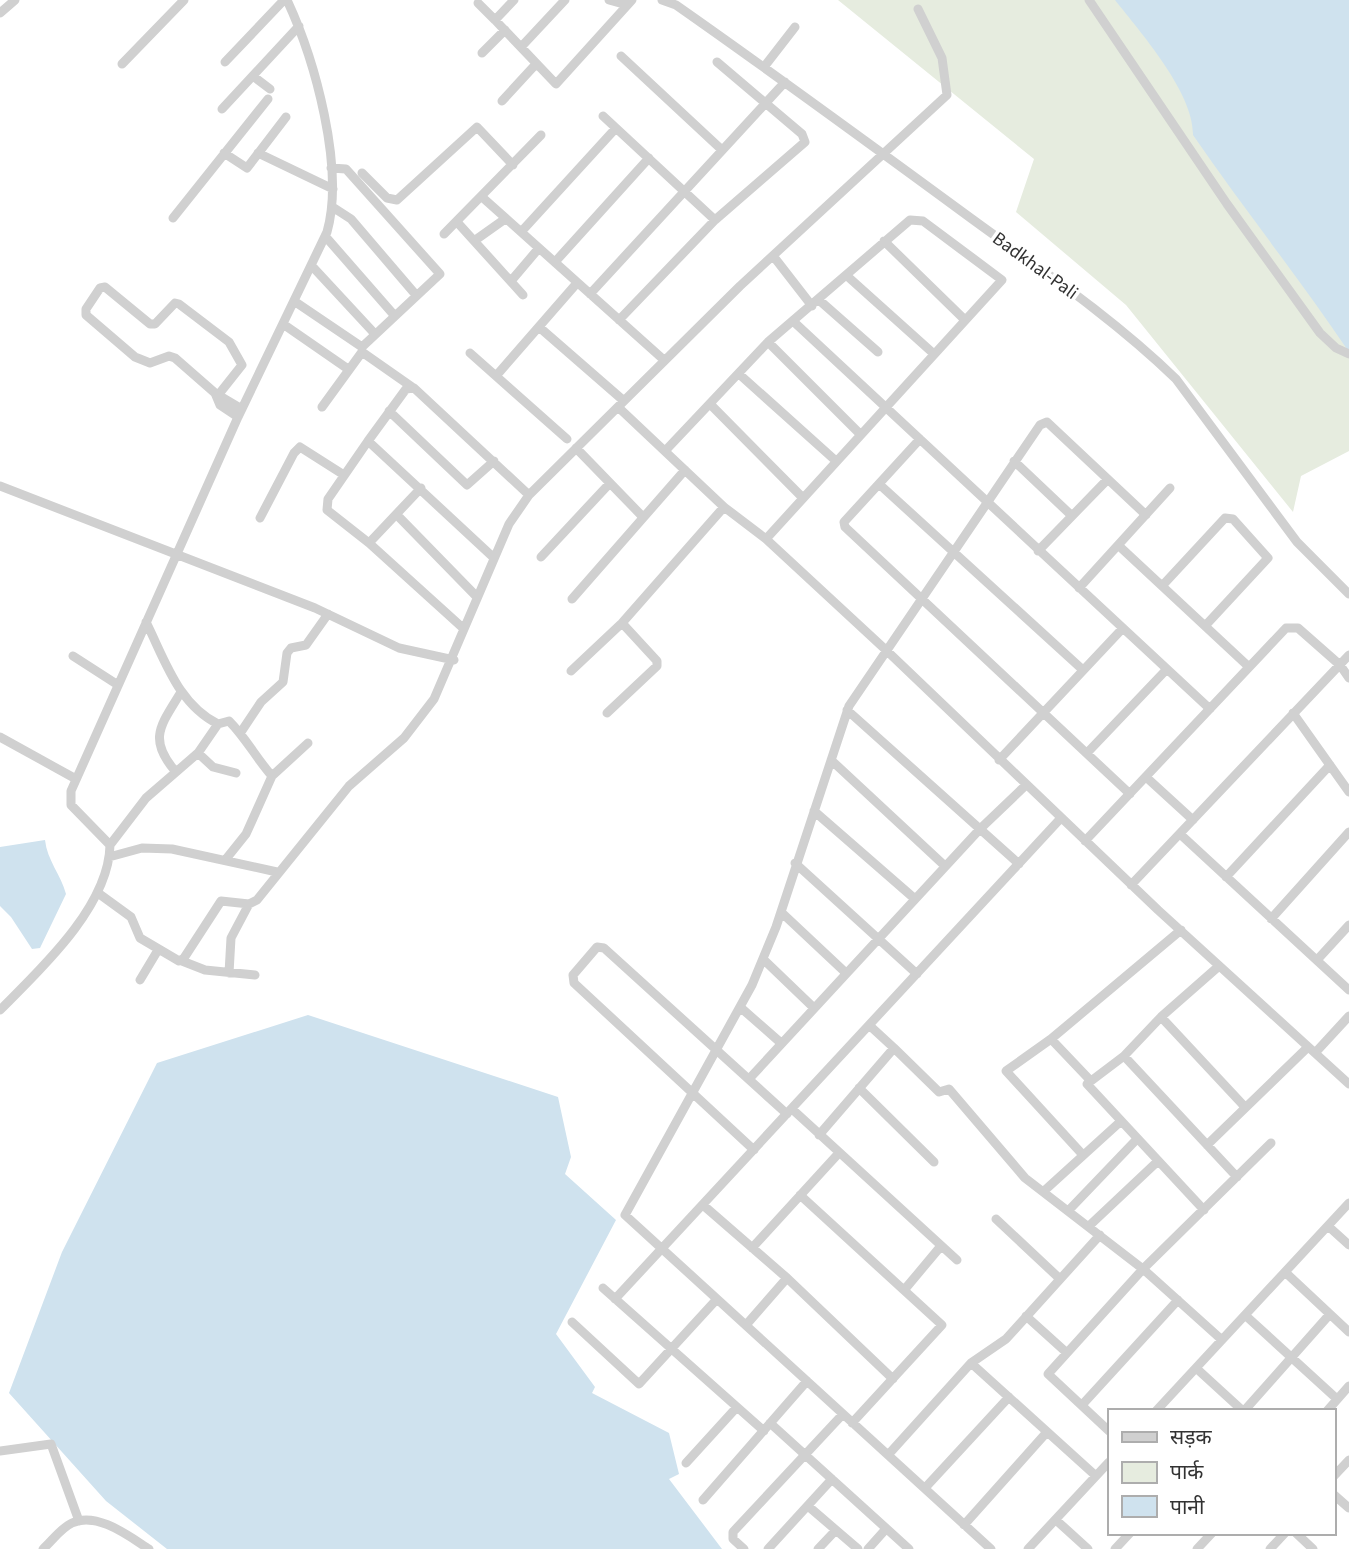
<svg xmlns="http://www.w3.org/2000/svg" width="1349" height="1549" viewBox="0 0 1349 1549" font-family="'Source Sans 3','Noto Sans Devanagari',sans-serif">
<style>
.green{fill:#e6ecdf}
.water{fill:#cfe2ee}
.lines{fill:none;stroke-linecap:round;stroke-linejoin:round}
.minor{stroke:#d0d0d0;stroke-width:9}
.labels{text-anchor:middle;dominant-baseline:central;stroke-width:7;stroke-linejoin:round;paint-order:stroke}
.street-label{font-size:19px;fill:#333;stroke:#fff}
</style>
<rect width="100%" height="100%" fill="#fff"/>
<path class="green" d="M838,0H1349V451L1301,476L1293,512L1126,305L1016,212L1034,159Z"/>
<path class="water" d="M1115,0H1349V352C1299,278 1244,209 1193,135C1194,93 1141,33 1115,0Z
M45,840C47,860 61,875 66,894L40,948L32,949L11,917L0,906V847Z
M308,1015L558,1097L571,1157L565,1174L616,1220L556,1334L595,1387L592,1393L669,1433L679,1474L669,1479L722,1549H167L106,1501L9,1393L62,1252L157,1063Z"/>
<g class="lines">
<path class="minor" d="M514,0L495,20L556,84L632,0
M609,0L627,5
M662,0L676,5C776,75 874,147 972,219C1042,270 1114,319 1176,379L1297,542L1349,594
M1089,0L1227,204L1320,333L1336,348L1349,354
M478,3L495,20
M0,13L15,0
M522,46L565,0
M482,53L505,30
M621,56L722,150
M225,62L284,0
M122,64L184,0
M764,67L795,27
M253,76L270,89
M502,101L536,64
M222,109L299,26
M603,116L715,220
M224,153L247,168L286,117
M258,153L333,189
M362,173L387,198L397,200L477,127L513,165
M482,197L664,360
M334,208L351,219L416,295
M173,218L268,99
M457,222L523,295
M521,232L616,128
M444,234L541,135
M325,236L394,315
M474,241L505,219
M884,241L965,320
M774,257L812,306
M555,262L649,158
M311,265L375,334
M846,275L934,354
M511,281L539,248
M590,294L785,82
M819,300L878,352
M294,301L362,347L440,274L346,169L331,168
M619,320L715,220L805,142L802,134L717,62
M794,322L1210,709
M283,324L348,369
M539,327L624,401
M768,342L860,434
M470,353L567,439
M739,374L836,461
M496,376L577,283
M215,393L220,405L238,417
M219,394L242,365L229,342L179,304L175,303L155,324H150L105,287L100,288L86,309V315L135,357L150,363L169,356L175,358L215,393L242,409
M710,404L802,497
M322,407L362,352L412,387
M618,407L724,507L766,539L887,651L1158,910L1349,1084
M389,411L467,485L494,461
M920,439L844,522L845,527L1130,794
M368,441L406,389L414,388L529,495
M576,448L642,516
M665,451L768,342L910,220L923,221L1002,280L766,539
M1014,461L1071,515
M879,484L1083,670
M0,486L315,608L399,648L454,660
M397,515L477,597
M260,518L294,453L300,447L344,475
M369,543L421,488
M1118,545L1249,667
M1038,551L1107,480
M541,557L610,483
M1162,586L1225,518L1233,519L1268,558L1205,626
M1079,588L1170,488
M572,599L685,470
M146,622C165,660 178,704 218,724
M464,629L369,543L327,510L328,499L368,441L494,558
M73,656L118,685
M571,671L622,623L724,507
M847,710L1019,864
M607,713L657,666V661L622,623
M1293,713L1349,792
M241,732L261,702L283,682L287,653L291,648L306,645L328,614
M0,737L76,779
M198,753L213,767L236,773
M1087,753L1167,669
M831,760L945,866
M999,760L1123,628
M176,772C147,739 161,725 181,692
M1146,777L1193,820
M814,811L915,899
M1180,834L1349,990
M1085,841L1286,628H1298L1340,665L1349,678
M110,845L146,798L198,753L218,724L229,721C246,738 256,758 272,776
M109,857L142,848L172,849L277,872
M226,859L246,834L272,776L308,743
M795,863L917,974
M1226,877L1330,765
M1131,885L1349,655
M98,893L131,917L140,938L179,961L184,958L221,901L249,904L257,900L349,786L404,738L434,699L509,524L529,495L740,286L947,95L942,58L918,9
M781,912L846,973
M1271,919L1349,832
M763,959L814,1008
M1317,960L1349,925
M182,961L205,970L255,975
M229,973L231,938L249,904
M140,980L158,950
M740,1007L781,1043
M0,1010C41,969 109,906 110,845L71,805V791L238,417L327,232C345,168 315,60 287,0
M1161,1017L1245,1107
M1051,1039L1181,930
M894,1048L939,1092L949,1089L1025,1178L1143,1269L1222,1340
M1315,1053L1349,1016
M1124,1056L1237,1177
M749,1079L980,829L1026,785
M859,1088L934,1162
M792,1109L957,1260
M819,1135L894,1048L869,1025
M1207,1145L1308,1047
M754,1150L574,983L573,975L597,947L604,948L787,1114
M1083,1155L1006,1071L1051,1039L1089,1079
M1044,1191L1120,1122
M800,1195L942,1325L852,1423
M703,1205L787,1278L893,1379
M1069,1210L1137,1139
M1204,1210L1087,1084L1124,1056L1161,1017L1219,966
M996,1219L1060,1279
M1089,1226L1158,1161
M1328,1226L1349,1245
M752,1248L838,1154
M1285,1272L1349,1332
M603,1288L764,1431
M905,1289L941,1246
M615,1299L1061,818
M1245,1315L1337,1399
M1026,1316L1067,1353
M572,1322L639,1384L717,1299
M746,1325L787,1278
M971,1363L1096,1476
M1196,1368L1243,1411
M1082,1405L1178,1300
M1156,1411L1349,1203
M1244,1411L1330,1314
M1327,1411L1349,1386
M770,1423L909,1549
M1109,1431L1048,1374L1143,1269L1271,1143
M0,1451L51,1444L79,1521
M888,1455L971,1363L1006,1339L1100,1235
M686,1463L737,1407
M1333,1477L1349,1460
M925,1488L1009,1397
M1333,1494L1349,1508
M703,1500L807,1381
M808,1506L858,1549
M1056,1520L1088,1549
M964,1525L1047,1432
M1296,1533L1313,1549
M43,1549C52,1541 61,1528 72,1523C97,1511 130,1537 149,1549
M744,1549L733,1539V1532L843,1414
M768,1549L832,1479
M818,1549L836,1530
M868,1549L885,1530
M991,1549L625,1215L752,985L776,927L849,706L1040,425L1047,422L1146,515
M1028,1549L1109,1462
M1115,1549L1130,1533
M1197,1549L1212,1533
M1270,1549L1285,1533"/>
</g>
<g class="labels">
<g class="street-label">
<text transform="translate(1035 266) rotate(36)">Badkhal-Pali</text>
</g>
</g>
<rect x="1108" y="1409" width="228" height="126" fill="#ffffff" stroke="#adadad" stroke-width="2"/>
<rect x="1122" y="1432" width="35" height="10" fill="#d0d0d0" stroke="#adadad" stroke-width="2"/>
<text x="1170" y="1444" font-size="21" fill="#333333">सड़क</text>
<rect x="1122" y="1462" width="35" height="21" fill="#e6ecdf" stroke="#adadad" stroke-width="2"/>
<text x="1170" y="1479" font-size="21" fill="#333333">पार्क</text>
<rect x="1122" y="1496" width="35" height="21" fill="#cfe2ee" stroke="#adadad" stroke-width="2"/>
<text x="1170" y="1514" font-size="21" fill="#333333">पानी</text>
</svg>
